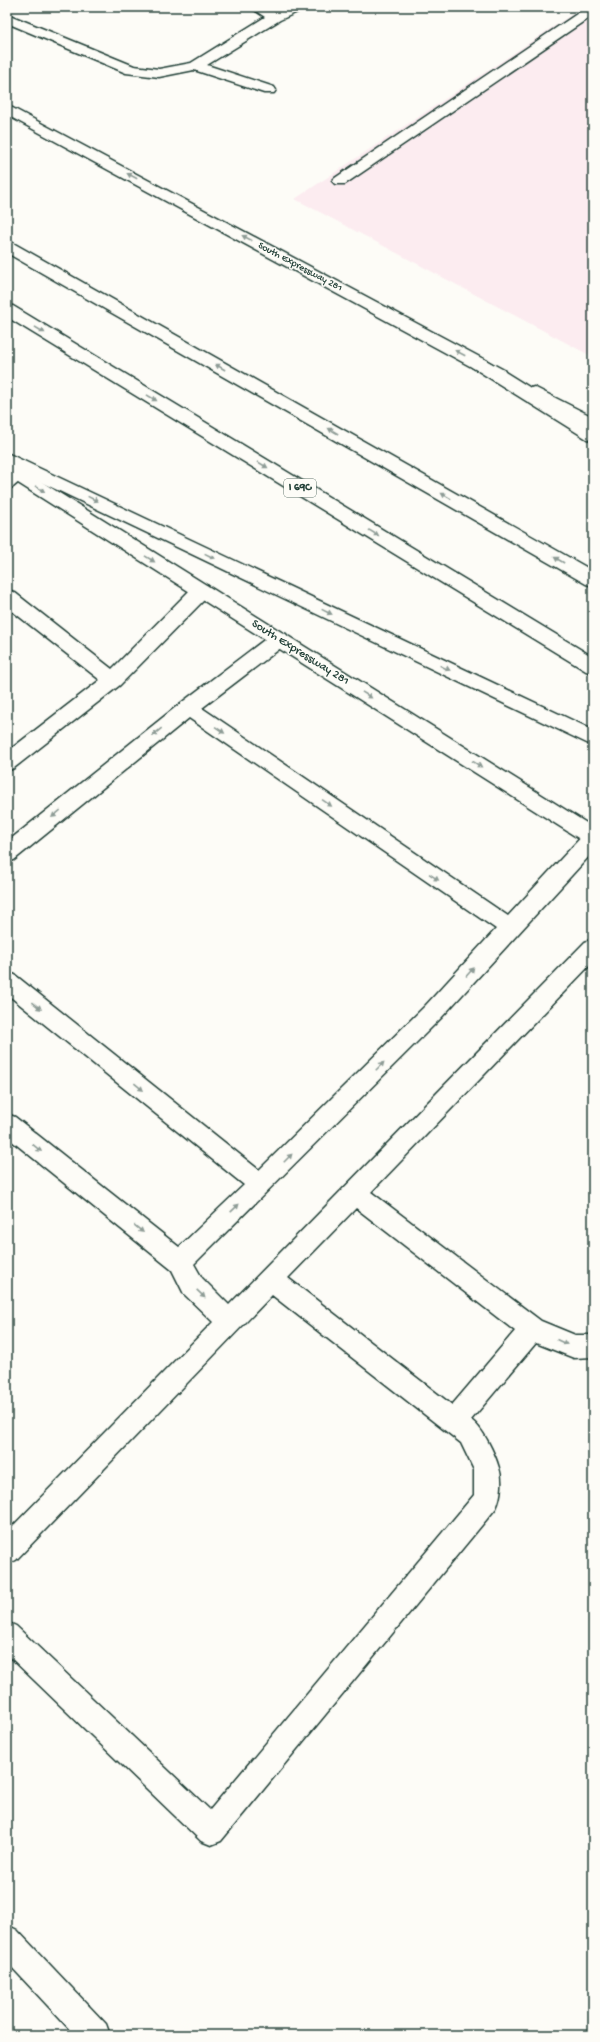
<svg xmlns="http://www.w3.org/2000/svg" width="600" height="2042" viewBox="0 0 600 2042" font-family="'Gochi Hand',sans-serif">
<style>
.built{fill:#fcecf0}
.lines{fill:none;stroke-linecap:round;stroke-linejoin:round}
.service-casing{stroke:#1f3d34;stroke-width:3}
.minor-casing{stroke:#1f3d34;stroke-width:3}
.secondary-casing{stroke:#1f3d34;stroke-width:3}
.motorway-casing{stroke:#1f3d34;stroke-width:3}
.service{fill:#fdfcf7;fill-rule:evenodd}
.minor{fill:#fdfcf7;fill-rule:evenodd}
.secondary{fill:#fdfcf7;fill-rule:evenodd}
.motorway{fill:#fdfcf7;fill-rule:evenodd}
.oneway{fill:#8e9c96}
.labels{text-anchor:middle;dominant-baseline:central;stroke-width:3;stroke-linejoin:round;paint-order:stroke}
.far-street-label{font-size:10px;fill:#1f3d34;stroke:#fdfcf7}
.shield{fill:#fdfcf7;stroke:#62766e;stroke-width:1}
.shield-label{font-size:11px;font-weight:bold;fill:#1f3d34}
.street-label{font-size:12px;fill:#1f3d34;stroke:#fdfcf7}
</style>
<rect width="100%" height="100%" fill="#fdfcf7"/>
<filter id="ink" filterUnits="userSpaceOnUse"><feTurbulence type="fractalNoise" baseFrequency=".025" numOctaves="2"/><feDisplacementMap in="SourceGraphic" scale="8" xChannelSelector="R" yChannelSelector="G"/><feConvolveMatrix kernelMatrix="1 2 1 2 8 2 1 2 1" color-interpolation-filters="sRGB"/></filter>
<g filter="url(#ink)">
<path class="built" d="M583,7H593V357L295,199Z"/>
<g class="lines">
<g class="service-casing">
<path id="service" d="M250,7H267L275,12L285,7H304L302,10L280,20L207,65L274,87L276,90L274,93H264L194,70L159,77L126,73L7,23V14L134,66L159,69L191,63L265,17Z
M587,7H593V15L345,184H335L332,181L335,178Z
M18,469L24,471L27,475L13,487L7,489V474Z
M201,584L208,586L210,591L208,596L120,685L14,768L7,771V752L100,680L7,607V590L14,592L112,669L194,586Z
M279,632L286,634L289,639L286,644L202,708L508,916L586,832L593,830V852L441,1018L194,1264L202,1278L229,1305L585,942L593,939V962L371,1192L541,1321L575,1335H593V1357L574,1358L536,1343L471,1420C483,1428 495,1454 499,1468C503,1479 501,1497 496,1508L221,1841L211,1845L201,1841L7,1654V1622L16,1626L210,1810L474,1495V1470L461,1443L272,1295L16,1560L7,1564V1532L213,1322L184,1294L172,1270L7,1137V1114L15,1117L179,1247L244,1185L7,994V972L15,975L259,1170L425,1006L496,929L189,718L14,860L7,862V842L181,703L272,634ZM356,1208L515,1331L452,1405L288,1278Z"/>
</g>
<g class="minor-casing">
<path id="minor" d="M7,1925L17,1930L106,2024L110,2035H75L7,1962Z"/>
</g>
<g class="secondary-casing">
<path id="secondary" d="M7,105L504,370L506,374L504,378L498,379L492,378L7,115Z
M534,387L593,417V430L528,397L525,393L528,389Z
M7,462L13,464L593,827V845L586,843L7,476Z"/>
</g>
<g class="motorway-casing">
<path id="motorway" d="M7,241L13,243L593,571V586L586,584L7,253Z
M7,305L13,306L593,657V673L586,671L7,317Z
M478,358L484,359L593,427V441L587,439L472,367L470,363L472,359Z
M7,453L593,730V746L7,466Z"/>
</g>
<use href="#service" class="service"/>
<use href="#minor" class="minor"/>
<use href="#secondary" class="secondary"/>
<use href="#motorway" class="motorway"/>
</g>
<defs><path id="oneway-solid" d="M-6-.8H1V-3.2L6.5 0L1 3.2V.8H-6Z"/></defs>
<g class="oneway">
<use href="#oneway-solid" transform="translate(132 176) rotate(-152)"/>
<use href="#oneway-solid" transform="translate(247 238) rotate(-152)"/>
<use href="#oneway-solid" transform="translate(40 330) rotate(31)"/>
<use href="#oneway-solid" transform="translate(460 353) rotate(-152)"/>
<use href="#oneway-solid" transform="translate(220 367) rotate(-150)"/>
<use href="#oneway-solid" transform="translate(152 398) rotate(31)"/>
<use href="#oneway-solid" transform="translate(333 431) rotate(-150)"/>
<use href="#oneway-solid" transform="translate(263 465) rotate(31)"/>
<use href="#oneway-solid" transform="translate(40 489) rotate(32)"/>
<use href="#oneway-solid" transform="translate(446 496) rotate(-150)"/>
<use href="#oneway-solid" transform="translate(93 499) rotate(26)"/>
<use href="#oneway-solid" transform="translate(374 533) rotate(31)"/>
<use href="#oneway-solid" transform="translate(210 556) rotate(26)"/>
<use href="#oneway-solid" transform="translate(150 559) rotate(32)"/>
<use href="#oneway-solid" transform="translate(559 560) rotate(-150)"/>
<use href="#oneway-solid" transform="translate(327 612) rotate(26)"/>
<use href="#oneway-solid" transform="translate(445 668) rotate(26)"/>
<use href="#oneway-solid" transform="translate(367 695) rotate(32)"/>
<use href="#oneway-solid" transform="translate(220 730) rotate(34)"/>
<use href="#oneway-solid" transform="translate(157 732) rotate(141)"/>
<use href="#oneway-solid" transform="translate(477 764) rotate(32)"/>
<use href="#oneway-solid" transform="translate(327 803) rotate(34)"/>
<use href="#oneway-solid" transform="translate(56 814) rotate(141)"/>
<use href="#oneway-solid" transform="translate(434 877) rotate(34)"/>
<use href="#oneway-solid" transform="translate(470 972) rotate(-48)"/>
<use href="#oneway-solid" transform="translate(37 1006) rotate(39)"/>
<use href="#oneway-solid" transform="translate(380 1066) rotate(-45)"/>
<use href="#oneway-solid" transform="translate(139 1087) rotate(39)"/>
<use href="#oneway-solid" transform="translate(37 1148) rotate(39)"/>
<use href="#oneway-solid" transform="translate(288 1158) rotate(-45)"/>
<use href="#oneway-solid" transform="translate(235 1208) rotate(-44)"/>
<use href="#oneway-solid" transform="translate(139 1229) rotate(39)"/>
<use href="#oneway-solid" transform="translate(201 1294) rotate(44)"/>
<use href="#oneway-solid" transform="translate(562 1342) rotate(24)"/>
</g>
</g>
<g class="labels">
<g class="far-street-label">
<text transform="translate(300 267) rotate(28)">South Expressway 281</text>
</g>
<rect class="shield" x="284" y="479" width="32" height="18" rx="3"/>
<g class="shield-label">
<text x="300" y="488">I 69C</text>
</g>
<g class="street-label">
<text transform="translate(300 653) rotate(32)">South Expressway 281</text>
</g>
</g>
<rect width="600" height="2042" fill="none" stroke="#fdfcf7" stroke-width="24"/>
<rect x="12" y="12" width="576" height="2018" fill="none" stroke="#1f3d34" stroke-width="1.5" filter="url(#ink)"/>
</svg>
